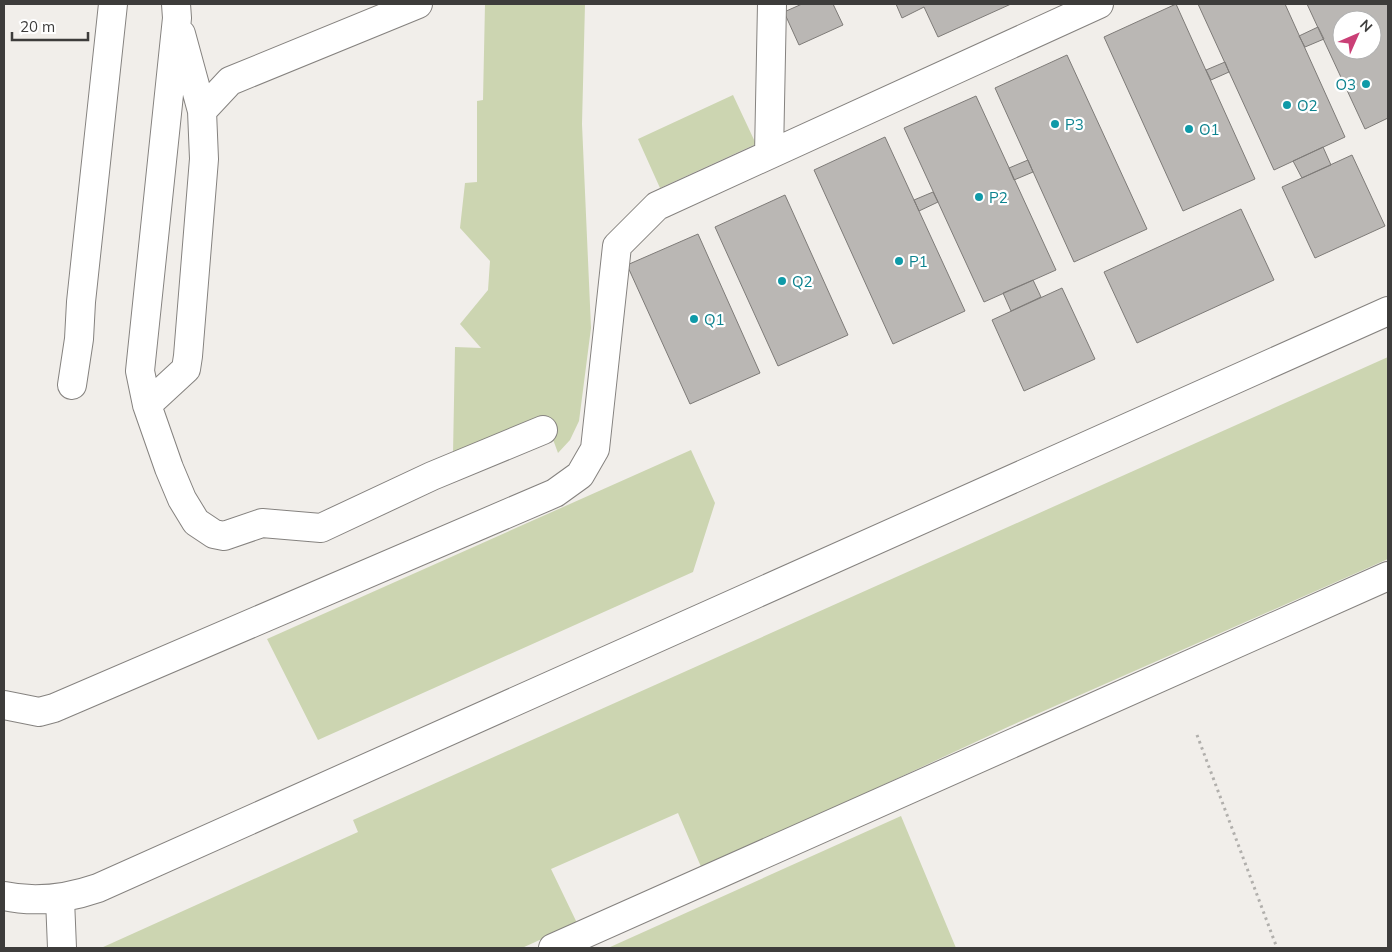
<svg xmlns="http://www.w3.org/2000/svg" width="1392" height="952" viewBox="0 0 1392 952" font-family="Mulish,sans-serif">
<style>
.green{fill:#ccd5b1}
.building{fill:#bab7b4;stroke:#7e7b78;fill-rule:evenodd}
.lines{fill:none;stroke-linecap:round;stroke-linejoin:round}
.minor-casing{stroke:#85827f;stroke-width:30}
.path{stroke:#b1afac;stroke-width:3;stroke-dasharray:2.5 4;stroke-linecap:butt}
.minor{stroke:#fff;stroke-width:28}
.culture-dot{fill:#0f9aa8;stroke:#fff;stroke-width:2}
.labels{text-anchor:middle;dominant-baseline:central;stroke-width:4.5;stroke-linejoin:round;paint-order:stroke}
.culture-label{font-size:15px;fill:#0d838f;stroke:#fff;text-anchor:start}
</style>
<rect width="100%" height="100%" fill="#f1eeea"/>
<path class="green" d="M485,4H585L582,124L591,328L579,421L570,440L558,453L544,415L453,454L455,347L481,348L460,324L488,290L490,261L460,228L465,183L477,182V101L483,100Z
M733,95L756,144L660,188L638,139Z
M1388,357V559L1010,726L702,869L678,813L551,869L577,923L522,948H101L358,832L353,820Z
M691,450L715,503L693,572L318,740L267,639Z
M901,816L956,948H608Z"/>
<path class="building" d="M802,4H833L843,25L799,45L784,12Z
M896,4H1011L938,37L924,7L902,18Z
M1176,4L1255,179L1183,211L1104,37Z
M1198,4H1285L1345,137L1274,170Z
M1307,4H1388V118L1365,129ZM1342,20H1372V50H1342Z
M1318,27L1324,39L1305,47L1299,36Z
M1067,55L1147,229L1074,262L995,88Z
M1225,62L1229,72L1211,80L1206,70Z
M976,96L1056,270L984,302L904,128Z
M885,137L965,311L893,344L814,170Z
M1323,147L1331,165L1302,178L1293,161Z
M1352,155L1385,226L1315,258L1282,187Z
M1028,160L1033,172L1014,180L1009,168Z
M933,192L938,202L919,211L914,200Z
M785,195L848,335L778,366L715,227Z
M1241,209L1274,280L1137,343L1104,272Z
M698,234L760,373L690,404L627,265Z
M1033,280L1041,297L1011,311L1003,293Z
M1062,288L1095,359L1024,391L992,320Z"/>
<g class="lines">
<g class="minor-casing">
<path id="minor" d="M176,4L177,18L140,371L147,405L169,468L182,499L196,522L214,534L224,536L262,523L321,528L432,476L543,430
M202,111L230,81L418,4
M769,154L772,4
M72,385L79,339L81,302L113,4
M147,405L186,369L188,356L204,159L202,111L181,34
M4,705L39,712L54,708L555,493L580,475L595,449L617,246L657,206L1099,4
M4,896C36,903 66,899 98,888L1388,311
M60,899L62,948
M553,948L1388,576"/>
</g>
<path class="path" d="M1197,735L1277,948"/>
<use href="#minor" class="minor"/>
</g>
<g class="culture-dot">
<circle cx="1366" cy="84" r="5"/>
<circle cx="1287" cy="105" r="5"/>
<circle cx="1055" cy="124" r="5"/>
<circle cx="1189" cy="129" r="5"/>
<circle cx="979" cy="197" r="5"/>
<circle cx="899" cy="261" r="5"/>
<circle cx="782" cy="281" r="5"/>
<circle cx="694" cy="319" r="5"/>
</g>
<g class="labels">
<g class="culture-label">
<text x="1356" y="84" text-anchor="end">O3</text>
<text x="1297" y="105">O2</text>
<text x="1065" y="124">P3</text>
<text x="1199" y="129">O1</text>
<text x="989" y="197">P2</text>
<text x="909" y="261">P1</text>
<text x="792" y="281">Q2</text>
<text x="704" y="319">Q1</text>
</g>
</g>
<rect width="1392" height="952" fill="none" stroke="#3d3c3b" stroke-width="10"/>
<g transform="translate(1357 35) rotate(45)"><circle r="24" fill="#ffffff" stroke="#b1b1b1"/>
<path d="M0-4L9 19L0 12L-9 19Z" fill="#ca3f76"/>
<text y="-8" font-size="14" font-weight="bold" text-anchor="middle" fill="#3d3c3b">N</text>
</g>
<path d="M12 32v8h76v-8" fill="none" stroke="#3d3c3b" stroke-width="2.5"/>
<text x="20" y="32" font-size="15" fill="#3d3c3b" stroke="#ffffff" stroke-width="4" paint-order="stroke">20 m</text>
</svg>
